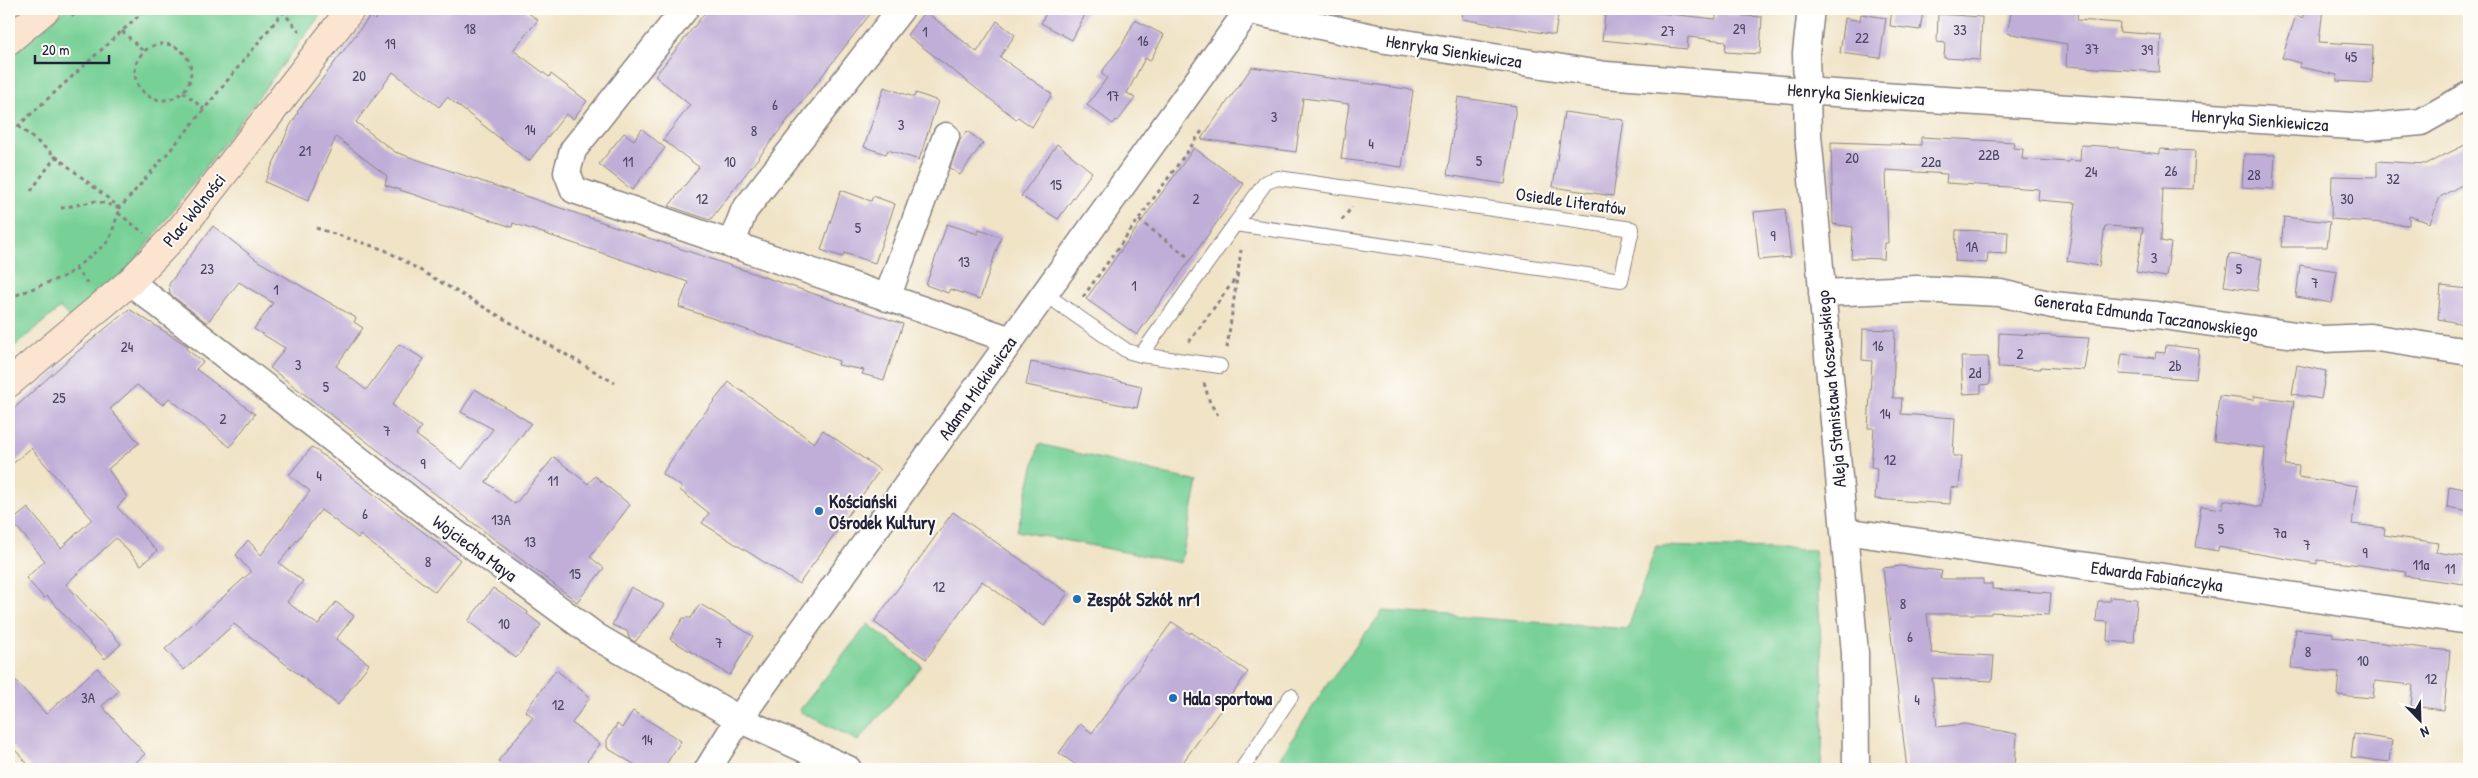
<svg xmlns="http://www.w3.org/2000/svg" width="2478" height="778" viewBox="0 0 2478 778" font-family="'Patrick Hand',sans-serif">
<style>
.green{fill:#77d096;stroke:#4c7968}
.building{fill:#c0aed8}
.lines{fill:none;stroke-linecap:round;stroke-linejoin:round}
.lane-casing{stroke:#898280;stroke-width:16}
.street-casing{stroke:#898280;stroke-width:29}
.secondary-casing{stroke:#898280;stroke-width:30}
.path{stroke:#898280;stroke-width:3;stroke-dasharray:4 4;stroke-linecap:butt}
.lane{stroke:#fff;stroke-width:14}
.street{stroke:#fff;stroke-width:26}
.secondary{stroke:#fce5d0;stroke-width:28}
.poi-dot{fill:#1f6fb2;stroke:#fdfcf7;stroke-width:2}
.labels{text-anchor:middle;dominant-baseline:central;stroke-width:4;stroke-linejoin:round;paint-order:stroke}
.number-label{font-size:15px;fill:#4a4562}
.street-label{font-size:18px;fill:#22223b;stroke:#fdfcf7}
.poi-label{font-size:18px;font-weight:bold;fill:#22223b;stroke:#fdfcf7;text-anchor:start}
</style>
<rect width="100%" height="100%" fill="#fdfcf7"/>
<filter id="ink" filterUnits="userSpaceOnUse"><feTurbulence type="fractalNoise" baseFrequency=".02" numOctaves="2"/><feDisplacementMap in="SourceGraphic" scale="10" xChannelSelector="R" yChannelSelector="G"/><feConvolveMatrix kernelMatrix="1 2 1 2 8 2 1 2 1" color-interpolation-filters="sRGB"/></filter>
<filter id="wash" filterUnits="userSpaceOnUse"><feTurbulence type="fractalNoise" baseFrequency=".0096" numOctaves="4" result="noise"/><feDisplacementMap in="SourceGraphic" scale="20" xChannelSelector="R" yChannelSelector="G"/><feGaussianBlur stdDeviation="1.12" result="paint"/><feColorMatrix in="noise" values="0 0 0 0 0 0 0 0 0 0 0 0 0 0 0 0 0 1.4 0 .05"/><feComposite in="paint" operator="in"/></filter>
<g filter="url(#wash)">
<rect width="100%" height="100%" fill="#f0e3c6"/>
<path class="green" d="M66,9H325L131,266L72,320L60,308L9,351V58Z
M1039,444L1198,482L1181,563L1017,531Z
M1656,546L1815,550C1820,623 1826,696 1821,769H1273L1328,683L1383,611L1628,629Z
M868,624L922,666L858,741L799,711Z"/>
<g id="blocks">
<path class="building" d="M385,9H523L538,20L513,50L549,77L551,74L587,101L573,119L566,114L529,161L447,97L439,107L393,72L356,122L395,152L903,324L884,380L862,374L864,370L838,365L839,361L679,307L688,282L513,223L512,227L385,185L387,176L336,137L308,201L265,182L290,126L298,113L297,112L370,16L375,20Z
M708,9H874L710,220L669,206L699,167L663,140L690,105L655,76Z
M1048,9H1088L1072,40L1041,23Z
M1463,9H1559L1555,35L1462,19Z
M1606,9H1649V12L1716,19V14L1762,17L1760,54L1725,52L1726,41L1688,37L1687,49L1602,40Z
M1892,9L1923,11L1920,30L1890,26Z
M2012,9H2078L2077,20L2120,23L2119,32L2161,35L2159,72L2066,66L2067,44L2007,33Z
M2303,9H2323L2319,42L2373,45L2372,83L2337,81V75L2299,67L2300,63L2282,58L2296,15L2303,18Z
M925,11L977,52L997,21L1015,35L1000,57L1052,94L1032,127L1018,117L1016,119L907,35Z
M1861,14L1886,18L1880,58L1840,53L1845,18L1860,21Z
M1938,14L1982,17L1980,60L1944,58L1945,43L1937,42Z
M1135,20L1164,35L1150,61L1145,58L1127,93L1135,98L1118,121L1116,120L1113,124L1087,105L1107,78L1101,73L1122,45Z
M1252,67L1413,90L1402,167L1341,159L1349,104L1303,98L1296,152L1201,139Z
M884,87L914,97L916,93L938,101L919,160L888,150L886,154L864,147Z
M1458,97L1516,106L1505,184L1447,175Z
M1564,112L1624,120L1613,196L1553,187Z
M642,129L665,148L632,190L599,164L624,133L634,140Z
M967,131L983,143L960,175L950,168L960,140Z
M1921,137L2014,142L2013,148L2023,149L2022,159L2069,162V160L2080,161L2081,145L2118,147V149L2160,154V149L2195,151L2193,189L2163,188L2161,241L2171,243L2166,277L2136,272L2143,228L2105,226L2099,266L2067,261L2076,203L2038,200L2039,189L1946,183L1947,174L1886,170L1888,243H1885L1884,259L1851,258L1853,227L1833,224L1831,142L1921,145Z
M2469,143V181L2440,197L2430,223L2409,216V225L2331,219L2332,176L2377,177V161L2426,164Z
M1057,144L1092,172L1058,219L1021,196Z
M1194,148L1244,184L1137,335L1086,299Z
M2244,154L2275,155L2273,189L2242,187Z
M841,190L871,201L873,196L895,204L875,263L844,253L843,257L821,250Z
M1785,209L1791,257L1759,260L1754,212Z
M2284,217L2330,222L2327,247H2281Z
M947,224L978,234L979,230L1001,237L980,299L950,289L948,293L926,285Z
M213,226L258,261L356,318L354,322L363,328L336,366L366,390L399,344L424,359L392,405L421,427L416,435L462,469L493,429L461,412L475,389L531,423L486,482L515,504L554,457L588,484L595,476L630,505L590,557L604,568L577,602L270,368L285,348L254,329L273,303L239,282L207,323L170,294L169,284Z
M1956,230L2008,232L2007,254L1988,253L1987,263L1955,261Z
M2229,254L2262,259L2257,291L2224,286Z
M2300,265L2337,271L2332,303L2296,297Z
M2441,286L2469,289V325L2438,319Z
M129,309L188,346L186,349L203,362L196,369L255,414L230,447L169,398L163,405L137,385L110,409L139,443L108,469L127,497L117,507L157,551L141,565L116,538L66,584L121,644L105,659L47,596L44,598L26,578L45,561L12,521L28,508L61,548L92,519L31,448L9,467V413L71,357Z
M1863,329L1895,330L1893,398H1902L1901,414L1955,418L1953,456H1962L1959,488L1951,487L1950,504L1875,499L1877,468L1871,467L1874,428H1868L1872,361L1862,360Z
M1999,333L2089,338L2084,370L2041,367V369L1998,367Z
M2166,345L2199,349L2196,379L2119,374L2122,354L2155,358L2156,352L2165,353Z
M1961,357H1988L1990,384L1981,385V393L1963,394Z
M1031,362L1142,386L1137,408L1026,385Z
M2297,365L2326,371L2321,399L2292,394Z
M729,382L814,443L823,430L880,470L799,584L702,523L709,513L680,490L682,487L662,474L696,424Z
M2219,396L2254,400V396L2294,401L2285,465L2299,466L2298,477L2358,486L2352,524L2385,528L2384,535L2438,543L2436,552L2468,557L2464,584L2405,576L2406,572L2361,565L2317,560V564L2218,547V551L2195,547L2201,506L2222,509L2224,500L2261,507L2265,448L2214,441Z
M312,447L460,560L435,592L360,535L358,538L321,510L279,563L303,581L287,602L318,625L336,602L354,616L336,639L369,664L338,705L234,624L184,670L165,649L251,572L236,555L248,540L261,555L310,491L289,475Z
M2449,486L2469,490V511L2447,507Z
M953,512L1068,593L1044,626L982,581L926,659L874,622Z
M1901,566L1942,571L1940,579H1983V584H1992V589L2051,593L2049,615L1991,612V614H1927L1932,653L1994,656L1992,681L1932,678L1937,727L1965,724L2017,734L2015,769H1907L1883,568Z
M631,587L665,605L635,642L629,638L627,631L612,625Z
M493,588L528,612L527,614L541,625L516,658L468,621Z
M2110,597L2137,599L2134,643L2107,641L2108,622L2096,621L2098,601H2110Z
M700,604L753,636L730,675L670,639L683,618H691Z
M1172,622L1190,634L1191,632L1248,672L1178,769H1082L1059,753L1080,724L1092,733Z
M2295,629L2333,633V637L2450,651L2444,710L2411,706L2413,685L2375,681L2373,698L2337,695L2339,672L2291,668Z
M97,668L119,691L102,706L145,754L128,769H32L9,743V673L46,714Z
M556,670L590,697L572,723L600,744L581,769H509L498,761L533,717L525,711Z
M633,711L681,741L663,769H642L607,748V740L617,724L622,728Z
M2354,734L2392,740L2389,762L2351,757Z"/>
</g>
</g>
<g filter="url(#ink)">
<use href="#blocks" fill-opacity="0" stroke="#898280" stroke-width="1"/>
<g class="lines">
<g class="lane-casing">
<path id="lane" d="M1045,294L1127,351L1141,355L1220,366
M1141,355L1235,224L1621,280L1632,229L1278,178L1266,182L1235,224
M1242,769L1291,696"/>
</g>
<g class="street-casing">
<path id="street" d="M685,9L573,150L567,172L574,190L1011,340
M1241,9L1386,40L1606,75L1819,92L2368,127L2421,122L2469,95
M1811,9L1806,53L1808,135L1855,653L1856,769
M731,245L744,211L901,9
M130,282L420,507L597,637L739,719L848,769
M1822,293L1917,289L2000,293L2053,305L2156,315L2323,339L2370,337L2469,352
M887,298L946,136
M1844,531L2469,621
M708,769L739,719L1249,9"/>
</g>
<g class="secondary-casing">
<path id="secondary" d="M9,40L46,9
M9,383L130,282L180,230L351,9"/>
</g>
<path class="path" d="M280,9L283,12L285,9
M72,16L81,9
M122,31L143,51
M135 72a28 28 0 1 1 56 0a28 28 0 1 1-56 0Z
M183,92L204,109
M18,126L120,208L184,134L283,12L300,32
M9,127L18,126L146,9
M31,191L56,156
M118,213L144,233
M1139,220L1188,257
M1342,220L1352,207
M316,228L385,250L615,383
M75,268L88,284
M1083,297L1202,131
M9,298L67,275L109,241L120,208L96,201L57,209
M1189,342L1238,275
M1227,348L1241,250
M1204,383L1210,403L1218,415"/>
<use href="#lane" class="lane"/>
<use href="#street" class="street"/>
<use href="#secondary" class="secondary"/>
</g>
</g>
<g class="poi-dot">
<circle cx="819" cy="511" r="5"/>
<circle cx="1077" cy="599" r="5"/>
<circle cx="1173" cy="698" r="5"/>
</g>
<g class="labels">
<g class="number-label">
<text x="470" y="28">18</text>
<text x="1739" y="28">29</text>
<text x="1960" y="29">33</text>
<text x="1668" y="30">27</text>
<text x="925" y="31">1</text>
<text x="1862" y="37">22</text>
<text x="1143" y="40">16</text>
<text x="390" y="43">19</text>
<text x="2092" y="48">37</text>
<text x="2147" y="49">39</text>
<text x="2351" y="56">45</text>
<text x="359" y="75">20</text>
<text x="1113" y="95">17</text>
<text x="775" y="104">6</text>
<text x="1274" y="116">3</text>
<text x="901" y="124">3</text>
<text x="530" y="129">14</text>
<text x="754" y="130">8</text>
<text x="1371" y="143">4</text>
<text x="305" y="150">21</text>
<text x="1989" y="154">22B</text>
<text x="1852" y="157">20</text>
<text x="1479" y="160">5</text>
<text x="628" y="161">11</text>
<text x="730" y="161">10</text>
<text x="1931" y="161">22a</text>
<text x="2171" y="170">26</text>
<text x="2091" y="171">24</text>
<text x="2254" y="174">28</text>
<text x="2393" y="178">32</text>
<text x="1056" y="184">15</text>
<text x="702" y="198">12</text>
<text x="1196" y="198">2</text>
<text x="2347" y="198">30</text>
<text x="858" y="227">5</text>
<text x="1773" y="235">9</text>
<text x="1972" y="246">1A</text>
<text x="2154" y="257">3</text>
<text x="964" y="261">13</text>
<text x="207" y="268">23</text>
<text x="2239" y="268">5</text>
<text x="2315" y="282">7</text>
<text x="1134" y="285">1</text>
<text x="276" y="289">1</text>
<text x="1878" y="345">16</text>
<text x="127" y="346">24</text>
<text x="2020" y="353">2</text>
<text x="298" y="364">3</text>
<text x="2175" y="365">2b</text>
<text x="1975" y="372">2d</text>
<text x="326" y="386">5</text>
<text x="59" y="397">25</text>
<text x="1885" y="413">14</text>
<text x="223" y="418">2</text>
<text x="387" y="430">7</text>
<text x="1890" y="459">12</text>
<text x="423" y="463">9</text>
<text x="319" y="475">4</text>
<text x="553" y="480">11</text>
<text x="365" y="513">6</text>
<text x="501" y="519">13A</text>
<text x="2221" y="528">5</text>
<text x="2280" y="532">7a</text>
<text x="530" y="541">13</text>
<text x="2307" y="544">7</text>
<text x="2365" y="552">9</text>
<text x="428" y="561">8</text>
<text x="2421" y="564">11a</text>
<text x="2450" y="568">11</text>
<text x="575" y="573">15</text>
<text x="939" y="586">12</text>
<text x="1903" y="603">8</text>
<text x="504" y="623">10</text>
<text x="1910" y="636">6</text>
<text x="719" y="642">7</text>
<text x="2308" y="651">8</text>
<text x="2363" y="660">10</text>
<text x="2431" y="678">12</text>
<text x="88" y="697">3A</text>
<text x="1917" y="699">4</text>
<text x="558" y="704">12</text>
<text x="647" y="739">14</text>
</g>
<g class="street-label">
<text transform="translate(1454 51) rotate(9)">Henryka Sienkiewicza</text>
<text transform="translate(1856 94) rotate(4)">Henryka Sienkiewicza</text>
<text transform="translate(2260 120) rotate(4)">Henryka Sienkiewicza</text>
<text transform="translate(1571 201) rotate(8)">Osiedle Literatów</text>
<text transform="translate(194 210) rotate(-51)">Plac Wolności</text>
<text transform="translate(2146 315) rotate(8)">Generała Edmunda Taczanowskiego</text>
<text transform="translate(977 388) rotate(-55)">Adama Mickiewicza</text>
<text transform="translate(1831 389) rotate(-95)">Aleja Stanisława Koszewskiego</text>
<text transform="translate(475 548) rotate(36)">Wojciecha Maya</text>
<text transform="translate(2157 576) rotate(8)">Edwarda Fabiańczyka</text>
</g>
<g class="poi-label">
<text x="829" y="501">Kościański<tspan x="829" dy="21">Ośrodek Kultury</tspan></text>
<text x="1087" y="599">Zespół Szkół nr1</text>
<text x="1183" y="698">Hala sportowa</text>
</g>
</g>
<rect width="2478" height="778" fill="none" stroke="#fdfcf7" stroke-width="30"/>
<g transform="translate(2420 720) rotate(157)" stroke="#fdfcf7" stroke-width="4" paint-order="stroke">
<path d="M0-4L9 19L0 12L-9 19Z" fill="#22223b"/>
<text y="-8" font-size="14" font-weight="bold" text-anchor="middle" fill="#22223b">N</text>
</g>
<path d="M35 55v8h74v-8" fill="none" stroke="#22223b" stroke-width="2.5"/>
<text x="42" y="55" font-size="15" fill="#22223b" stroke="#fdfcf7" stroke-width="4" paint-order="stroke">20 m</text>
</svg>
